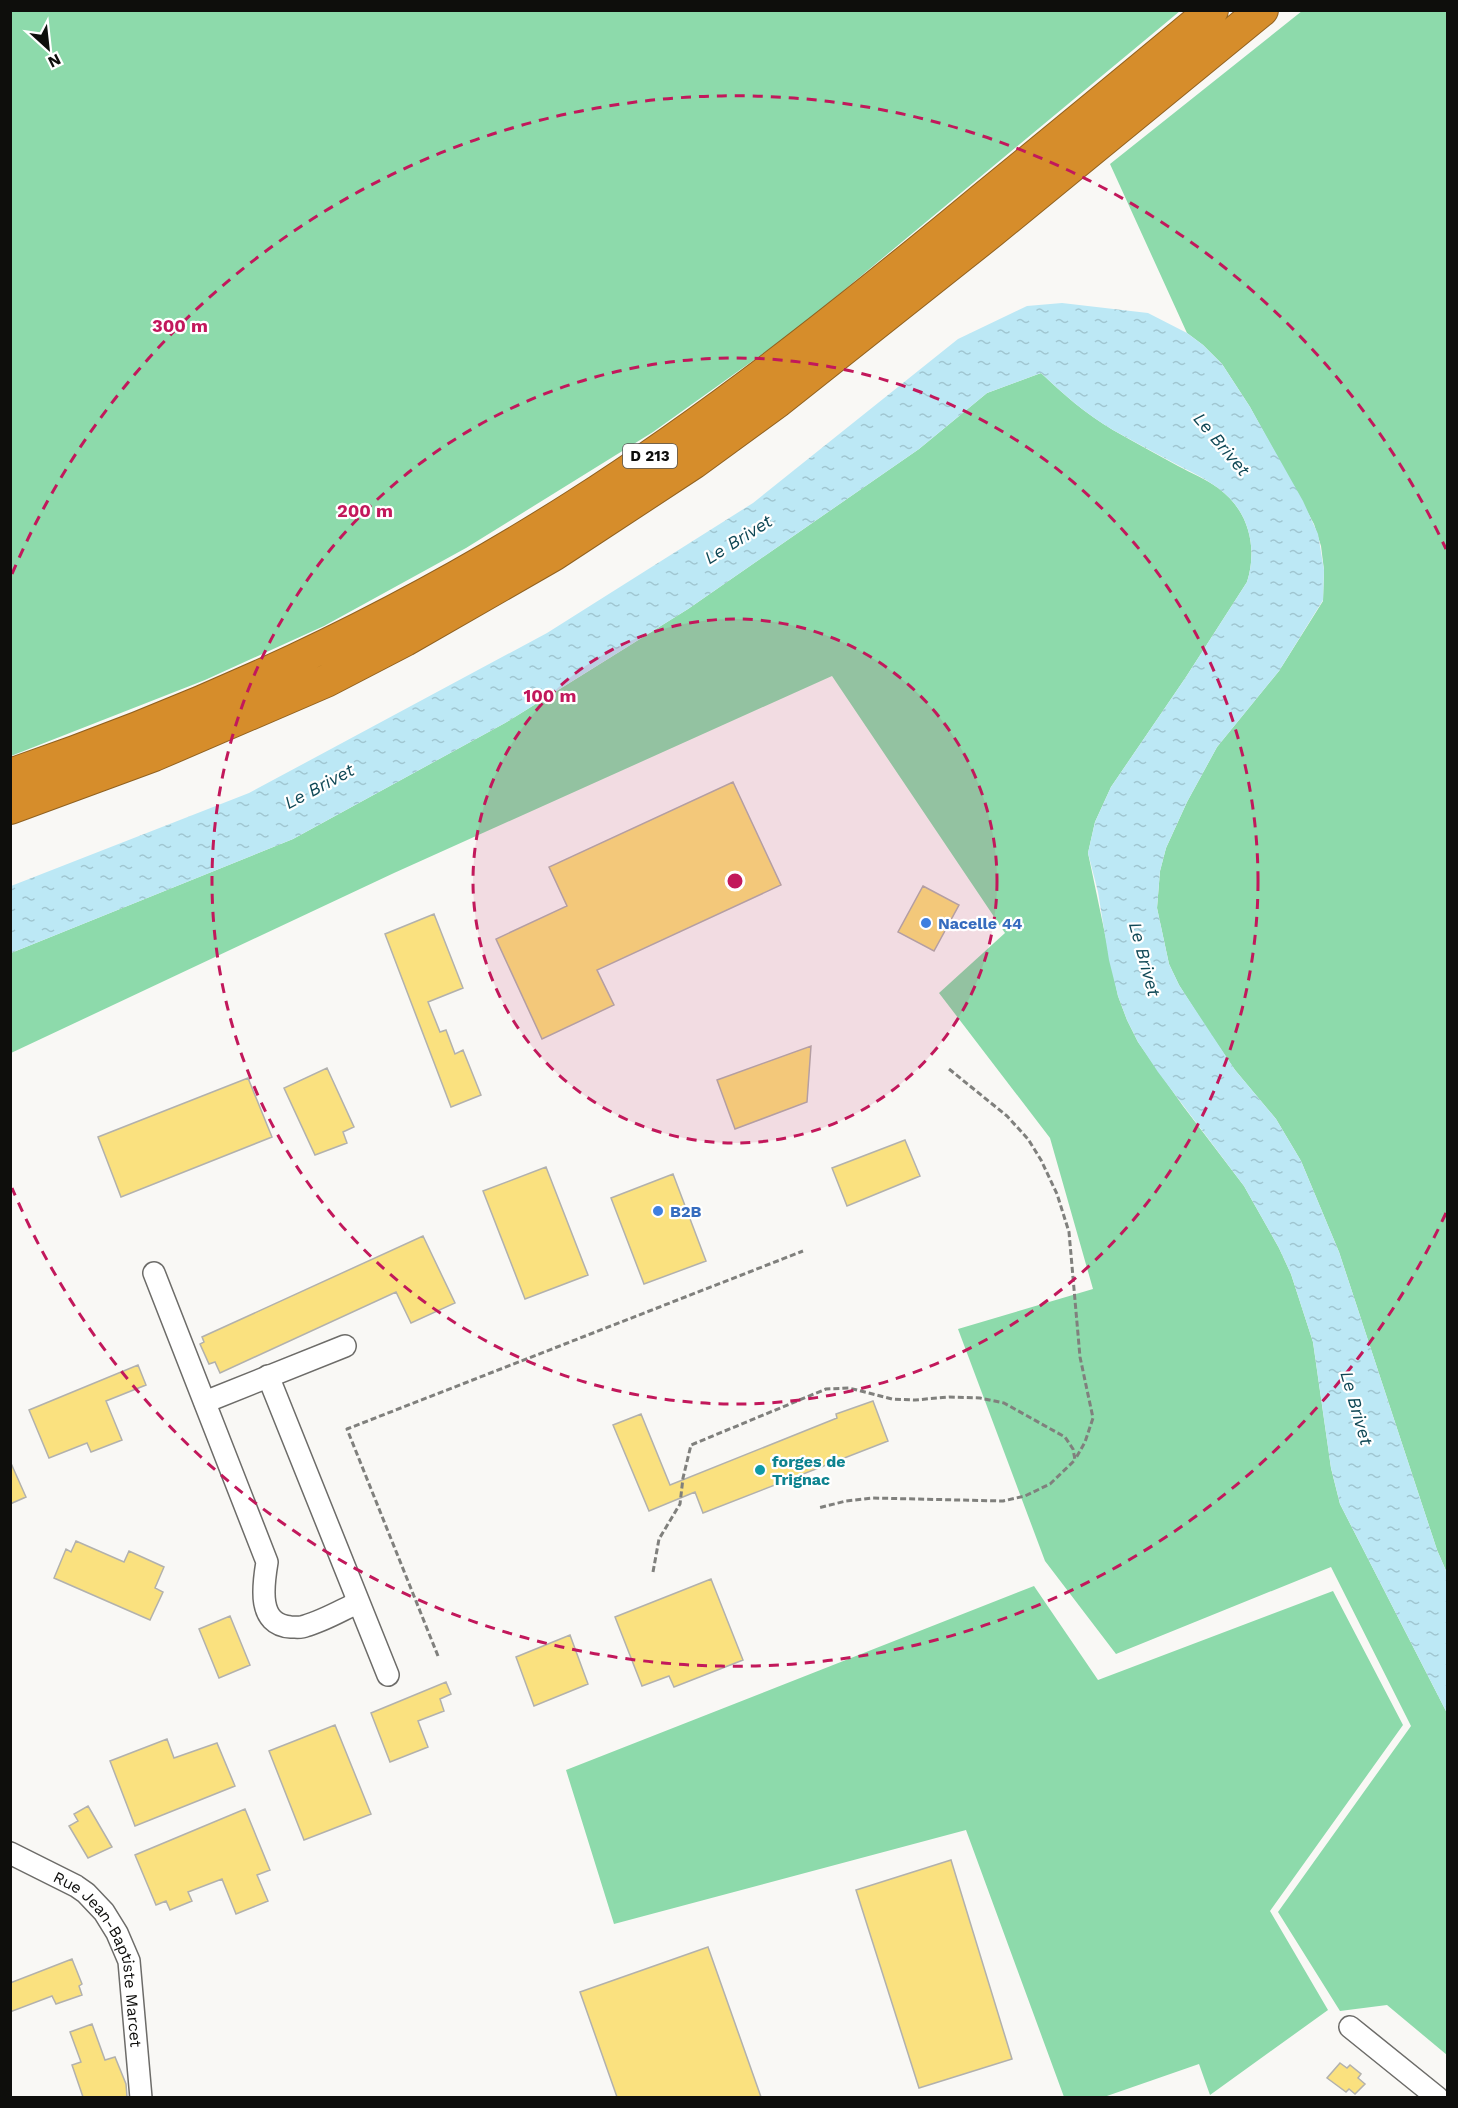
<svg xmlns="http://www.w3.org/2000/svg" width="1458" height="2108" viewBox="0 0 1458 2108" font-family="'Work Sans',sans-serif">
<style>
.grass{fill:#8ddaab}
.water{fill:url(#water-ripples)}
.building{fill:#fae17f;stroke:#b2b1ad;stroke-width:1.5}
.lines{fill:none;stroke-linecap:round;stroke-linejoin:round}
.minor-casing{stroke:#6d6c69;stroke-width:24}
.highway-casing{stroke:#906120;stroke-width:34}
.path{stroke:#80807d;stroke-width:3;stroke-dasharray:6 3;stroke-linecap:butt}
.minor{stroke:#fff;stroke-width:21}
.highway{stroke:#d68d2b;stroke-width:32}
.ring{fill:none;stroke:#c2185b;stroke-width:3;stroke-dasharray:10 8}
.shop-dot{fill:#3f7fe0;stroke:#fff;stroke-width:2}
.culture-dot{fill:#0f9aa8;stroke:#fff;stroke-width:2}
.labels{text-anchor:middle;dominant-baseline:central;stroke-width:4.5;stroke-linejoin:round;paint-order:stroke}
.shield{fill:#fff;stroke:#565655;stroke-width:1.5}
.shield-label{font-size:15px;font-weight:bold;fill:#0e0e0c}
.shop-label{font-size:16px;font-weight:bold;fill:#366cbe;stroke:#fff;text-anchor:start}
.culture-label{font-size:16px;font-weight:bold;fill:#0d838f;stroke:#fff;text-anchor:start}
.street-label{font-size:16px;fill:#0e0e0c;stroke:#fff}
.water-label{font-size:18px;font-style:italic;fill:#0f4856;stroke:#fff}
.centre{fill:#c2185b;stroke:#fff;stroke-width:3}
.ring-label{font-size:18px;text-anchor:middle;font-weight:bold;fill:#c2185b;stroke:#fff;stroke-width:4.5;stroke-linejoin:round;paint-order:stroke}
</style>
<defs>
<pattern id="water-ripples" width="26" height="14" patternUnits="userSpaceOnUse" patternTransform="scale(1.5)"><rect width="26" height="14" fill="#bce8f5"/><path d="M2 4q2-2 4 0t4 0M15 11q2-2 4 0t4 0" fill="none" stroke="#a0c6d1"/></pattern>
</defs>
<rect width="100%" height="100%" fill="#f9f8f5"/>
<path class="grass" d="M11,11H1180L796,330L653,432L466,548L324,626L205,680L11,756Z
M1302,11H1447V1573L1437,1550L1339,1252L1301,1161L1276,1119L1235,1070L1207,1029L1179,985L1169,964L1157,908L1160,871L1166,848L1187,802L1217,747L1279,671L1323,601L1324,570L1321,546L1314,524L1250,407L1222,364L1203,345L1187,333L1110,164Z
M1041,373C1063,394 1086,414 1113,430C1134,442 1156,454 1178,466C1191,473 1206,479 1218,488C1249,510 1258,548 1247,582L1186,677L1111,787L1095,822L1088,853L1118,996L1127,1020L1138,1042L1183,1106L1244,1186L1279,1248L1291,1274L1313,1342L1331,1468L1340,1504L1447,1713V2055L1387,2005L1340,2011L1278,1912L1411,1726L1331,1567L1116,1654L1045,1561L958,1329L1093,1289L1050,1138L939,993L1005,933L832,676L394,873L11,1053V953L293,839L505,723L688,609L919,449L987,393Z
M1034,1586L1098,1680L1333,1591L1403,1725L1270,1911L1328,2010L1210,2095L1199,2064L1104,2097H1064L966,1830L614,1924L566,1770Z"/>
<path class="water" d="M1062,303L1148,313L1187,333L1203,345L1222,364L1250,407L1303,501L1318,534L1324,570L1323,600L1279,671L1217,747L1187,802L1166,848L1160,871L1157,908L1169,964L1179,985L1235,1070L1276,1119L1301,1161L1339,1252L1437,1550L1447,1573V1713L1340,1504L1331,1468L1313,1342L1291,1274L1279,1248L1244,1186L1158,1072L1138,1042L1127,1020L1118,996L1109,960L1098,892L1088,853L1095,822L1111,787L1186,677L1247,582C1258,548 1249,510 1218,488C1205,478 1189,471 1174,463C1153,452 1133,441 1113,430C1086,414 1063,394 1041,373L987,393L919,449L688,609L505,723L293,839L11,953V886L249,793L547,633L753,503L958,339L1027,306Z"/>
<path class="building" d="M733,782L781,885L597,970L614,1005L542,1039L496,939L567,906L549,867Z
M923,886L959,905L934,951L898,932Z
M434,914L463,988L428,1002L440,1032L446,1030L455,1054L463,1050L481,1095L451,1107L385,934Z
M811,1046L807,1102L735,1129L717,1080Z
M327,1068L354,1127L343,1132L347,1143L315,1155L284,1088Z
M248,1078L272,1137L121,1197L98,1137Z
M905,1140L920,1176L847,1206L832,1168Z
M546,1167L588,1275L525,1299L483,1191Z
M673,1174L706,1261L644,1284L611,1198Z
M423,1236L455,1303L411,1323L396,1292L220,1373L215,1362L209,1364L200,1344L204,1342L202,1337Z
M138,1365L146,1385L106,1401L122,1440L91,1452L87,1443L49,1458L29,1410Z
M873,1401L888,1441L703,1513L695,1492L649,1511L613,1425L641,1414L670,1485L837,1418L836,1414Z
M10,1461L26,1497L10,1504Z
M76,1541L124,1562L129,1551L164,1567L155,1588L163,1592L150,1620L54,1578L66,1549L71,1552Z
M711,1579L743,1660L674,1687L669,1676L642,1686L615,1617Z
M230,1616L250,1665L219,1678L199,1629Z
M570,1635L588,1684L534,1706L516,1657Z
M446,1682L451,1694L440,1699L444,1711L418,1721L428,1747L390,1762L371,1713Z
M335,1725L371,1814L304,1840L269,1751Z
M167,1739L174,1758L217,1743L235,1786L135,1826L110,1761Z
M88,1806L112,1847L88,1858L69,1826L78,1821L74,1814Z
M245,1809L270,1870L257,1875L268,1901L236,1914L222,1879L188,1892L192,1901L170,1910L166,1901L156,1905L135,1855Z
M951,1860L1012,2059L919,2088L856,1890Z
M708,1947L761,2097H617L580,1992Z
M72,1959L82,1984L79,1986L82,1995L56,2004L52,1996L10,2012V1983Z
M92,2024L105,2060L115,2057L126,2084L127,2097H83L72,2065L81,2062L70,2032Z
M1340,2063L1347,2068L1350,2065L1361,2074L1358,2078L1365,2084L1355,2094L1349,2089L1346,2092L1327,2078Z"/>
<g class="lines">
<g class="minor-casing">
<g id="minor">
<path d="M154,1273L267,1562C263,1586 257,1625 291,1627C296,1627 301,1628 305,1626C323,1621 340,1611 357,1603"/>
<path d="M268,1376L388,1675"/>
<path d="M205,1402L345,1346"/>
<path id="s1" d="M10,1853L76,1886L86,1893L104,1912L117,1933L129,1961L141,2098"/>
<path d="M1350,2027L1438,2098"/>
</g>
</g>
<g class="highway-casing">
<path id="highway" d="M10,775C209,707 398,619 575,506C713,418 841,316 967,212C1049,145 1131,78 1212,10
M10,808L154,755L326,681L405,640L553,555L693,463L778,401L991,232L1262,10"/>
</g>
<path class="path" d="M949,1069L1007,1116L1028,1139L1041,1160L1057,1194L1069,1232L1080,1357L1093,1418L1085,1442L1076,1458
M653,1572L659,1539L680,1504L683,1478L691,1445L826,1389L849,1388L892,1399L915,1400L949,1397L980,1398L1004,1403L1065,1437L1073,1449L1075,1460L1050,1484L1025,1496L1003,1501L872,1498L846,1501L818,1508
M438,1656L347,1429L803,1251"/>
<use href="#minor" class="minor"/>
<use href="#highway" class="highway"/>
</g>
<circle cx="735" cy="881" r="262" fill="#c2185b" fill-opacity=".12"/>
<g class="ring">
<circle cx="735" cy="881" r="262"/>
<circle cx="735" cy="881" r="523"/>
<path d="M1446 1213A785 785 0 0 1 12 1188M12 574A785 785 0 0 1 1446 549"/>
</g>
<g class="shop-dot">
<circle cx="926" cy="923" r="6"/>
<circle cx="658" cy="1211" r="6"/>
</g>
<circle class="culture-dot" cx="760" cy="1470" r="6"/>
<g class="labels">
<rect class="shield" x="623" y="444" width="54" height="24" rx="4.5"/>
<g class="shield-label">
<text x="650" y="456">D 213</text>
</g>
<g class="shop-label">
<text x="938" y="923">Nacelle 44</text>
<text x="670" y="1211">B2B</text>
</g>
<g class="culture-label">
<text x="772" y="1461">forges de<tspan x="772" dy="18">Trignac</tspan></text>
</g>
<g class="street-label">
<text stroke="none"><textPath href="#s1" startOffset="152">Rue Jean-Baptiste Marcet</textPath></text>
</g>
<g class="water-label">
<text transform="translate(1222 444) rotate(50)">Le Brivet</text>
<text transform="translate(738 539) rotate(-32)">Le Brivet</text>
<text transform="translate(319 786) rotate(-28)">Le Brivet</text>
<text transform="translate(1145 959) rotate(75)">Le Brivet</text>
<text transform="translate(1357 1408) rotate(74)">Le Brivet</text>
</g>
</g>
<circle cx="735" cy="881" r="9" class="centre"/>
<g class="ring-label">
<text x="180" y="332">300 m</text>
<text x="365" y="517">200 m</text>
<text x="550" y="702">100 m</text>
</g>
<rect width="1458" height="2108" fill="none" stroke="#0e0e0c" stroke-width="24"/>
<g transform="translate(48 48) rotate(153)" stroke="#ffffff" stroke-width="4.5" paint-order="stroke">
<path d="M0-4.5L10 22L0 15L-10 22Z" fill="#0e0e0c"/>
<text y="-9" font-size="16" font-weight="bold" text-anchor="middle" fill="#0e0e0c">N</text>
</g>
</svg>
